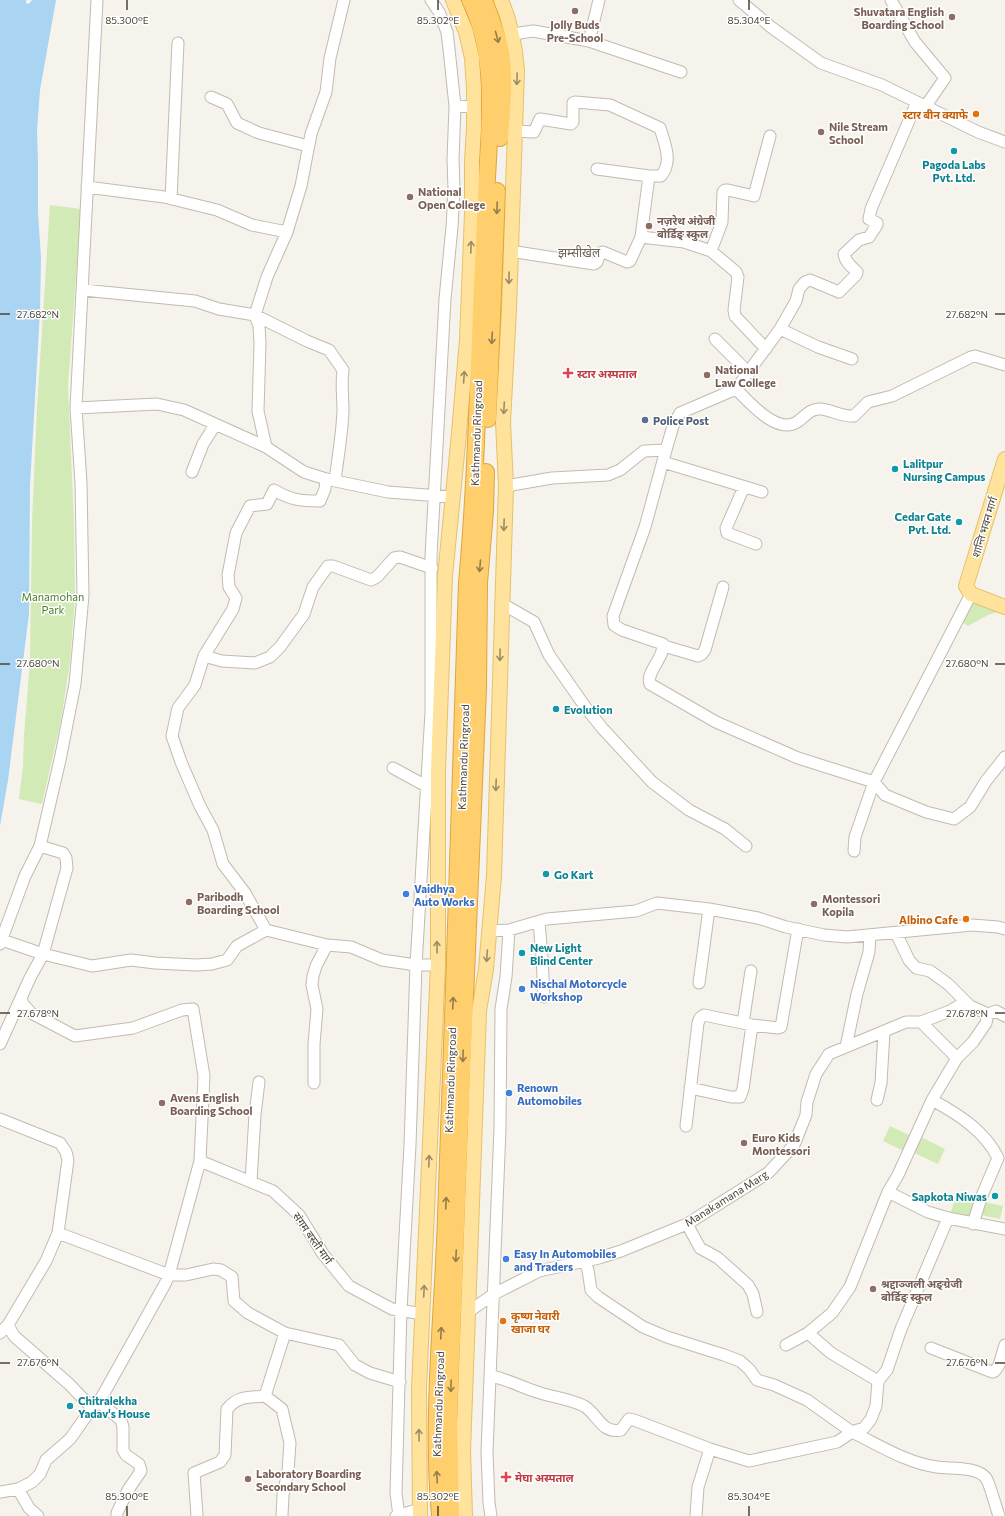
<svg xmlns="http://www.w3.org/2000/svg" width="1005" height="1516" viewBox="0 0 1005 1516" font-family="Commissioner,'Noto Sans Devanagari',sans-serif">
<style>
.green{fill:#d2eab5}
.water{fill:#a9d4f2}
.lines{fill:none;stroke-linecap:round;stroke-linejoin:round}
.minor-casing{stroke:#c2bbae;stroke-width:13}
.major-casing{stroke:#e6c16a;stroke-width:16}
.highway-casing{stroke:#e0a43c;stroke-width:18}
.minor{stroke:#fff;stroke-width:11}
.major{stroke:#ffe39c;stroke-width:14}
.highway{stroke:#ffcf6e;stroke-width:16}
.oneway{stroke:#937c4e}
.oneway2{stroke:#9c8c66}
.ticks{fill:none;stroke:#4b4439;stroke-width:1.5}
.education-dot{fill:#8d6e63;stroke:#fff;stroke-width:1.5}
.food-dot{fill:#e8710a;stroke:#fff;stroke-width:1.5}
.culture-dot{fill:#0f9aa8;stroke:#fff;stroke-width:1.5}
.health-dot{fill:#e0444e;stroke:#fff;stroke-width:1.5}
.service-dot{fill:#5c6f8a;stroke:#fff;stroke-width:1.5}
.shop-dot{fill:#3f7fe0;stroke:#fff;stroke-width:1.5}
.labels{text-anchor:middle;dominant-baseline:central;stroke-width:3;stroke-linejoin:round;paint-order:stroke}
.education-label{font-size:11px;font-weight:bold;fill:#785e54;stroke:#fff;text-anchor:start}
.food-label{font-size:11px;font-weight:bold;fill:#c56008;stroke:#fff;text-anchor:end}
.culture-label{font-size:11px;font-weight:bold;fill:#0d838f;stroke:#fff;text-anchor:start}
.health-label{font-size:11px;font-weight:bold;fill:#be3a42;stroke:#fff;text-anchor:start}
.service-label{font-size:11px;font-weight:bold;fill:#4e5e75;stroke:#fff;text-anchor:start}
.street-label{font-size:11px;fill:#4b4439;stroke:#fff}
.park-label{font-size:11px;fill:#4a7f2a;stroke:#fff}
.shop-label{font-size:11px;font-weight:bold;fill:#366cbe;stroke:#fff;text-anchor:start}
.neighbourhood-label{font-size:12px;fill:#6e6250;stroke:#fff}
.ticks-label{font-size:10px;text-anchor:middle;fill:#4b4439;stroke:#fff;stroke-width:3;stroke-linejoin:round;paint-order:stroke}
</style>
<rect width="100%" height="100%" fill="#f6f3ec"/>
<path class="green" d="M50,205L81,209L68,386L74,523L75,596L70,662L61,720L42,804L19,799L23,766L24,736L30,660L32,522L37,408Z
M974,601L1004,610L988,615L968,626L961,621Z
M890,1126L911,1136L904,1151L883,1141Z
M917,1135L945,1149L938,1164L910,1151Z
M957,1193L979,1199L972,1222L950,1215Z
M984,1202L1003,1206L1000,1219L981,1215Z"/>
<path class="water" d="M0,0H26V3L29,4L32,0H56L40,90L37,130L38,162V213L41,258L40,311L30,485L29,614L8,780L0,826Z"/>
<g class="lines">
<g class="minor-casing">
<path id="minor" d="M739,0L771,27L821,63L882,85L978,132L1005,142
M891,0L915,42L945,78L925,107
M513,34L533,31L589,41L681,72
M589,41L599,0
M211,97L227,104L237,123L259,133L308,146
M455,106L474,107
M515,131L534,132L540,119L571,124L573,122V103L575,102L610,105L660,128C665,144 673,162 661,176H649L641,237
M597,169L649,176
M87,187L164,197L217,210L252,225L287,232
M171,199L178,43
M510,251L594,264L597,262L600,253L603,252L627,262L630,261L641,237L684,242L711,251L736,272L738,277L734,310L735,316L766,349
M711,251L722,222L723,192L725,190H728L754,196L770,136
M83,290L195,301L219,309L255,315L307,341L329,350L343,370C341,384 343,397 343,411C342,434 338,458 335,480
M780,329L818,347L852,359
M715,339L749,373
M736,389C749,402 777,435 797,422C805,417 810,408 821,409C832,410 842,417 854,416L868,402L892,396L971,357L975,356L1005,365
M76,408L157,404L184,410L266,447L304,472L326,479L388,492L452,497
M266,447L258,411L260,343L259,326L255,315L267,277L287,232L301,186L311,134L326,92L330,58L344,0
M666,450L673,426L680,413L736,389L780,329L796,301L799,289L805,282L810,280L839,292L856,275L857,272C851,266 845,262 844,254L859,240L869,237L877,225V223L869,219L871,209L917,102
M663,462L762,492
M192,472L203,444L215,425
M506,486L552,478L608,475L620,470L644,451L666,450L645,527L613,616L614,625L622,630L663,644C665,657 645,673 650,684L716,722L798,758L874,782L885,795L926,812L954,819L970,807L986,781L1005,757
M744,487L726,528L727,533L756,544
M501,603L534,622L549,655L586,708L603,729L652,782L689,810L725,829L746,846
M664,646L698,656L702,654L705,650L723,587
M204,656L222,661L255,663L270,657L280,647L304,614L313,587L328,566H333L371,580L377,577L394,558L400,557L432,568
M393,768L426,786
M854,851L855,837L874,782L971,594
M539,922L542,957L544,997
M266,930L245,893L223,864L213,830L200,806L181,762L172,736L178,708L195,685L204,656L233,609L236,598L229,587L228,575L236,533L250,506L267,504L274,490C291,500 300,501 320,501L325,489L326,479
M489,931L509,930L547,919L636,911L657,903L709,909L758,918L786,927L824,935L847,937L972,925L998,927L1005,929
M896,933L909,960L916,968L930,971L948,984L970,1006L988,1014
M2,940L43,954L92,966L131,960L155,963L196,965L212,964L227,960L237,946L266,930L327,945L351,947L382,960L416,965H438
M0,944L25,876L40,846L60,760L75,684L83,595L81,483L76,408L97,0
M699,983L709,909
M921,1022L957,1058
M743,1023L751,971
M0,1044L30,978L43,954L67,868L66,858L63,853L40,846
M846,1047L857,994L869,952L870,935
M314,1083V1044L317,1009L312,985L313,976L316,966L327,945
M690,1088L731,1097H740L743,1089L752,1025
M877,1100L881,1083L884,1032
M932,1100C958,1114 985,1131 998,1158L981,1198L973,1224
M0,1119L60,1143L66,1152L68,1160L58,1233L46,1261L8,1325L0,1333
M686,1126L698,1023L700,1018L704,1015L752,1025L778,1028L781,1027L798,929
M200,1161L273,1191L299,1215L323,1254L349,1286L392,1309L423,1314
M251,1182L255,1114L259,1082
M888,1192L928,1212L948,1218L1005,1229
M948,1218L901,1329L887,1370L878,1381L876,1406L871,1419L864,1428L852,1432C879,1445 907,1463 937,1467C950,1469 977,1466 986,1478C990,1484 996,1508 999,1516
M687,1224L700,1248L718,1258L748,1285L753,1294L757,1312
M58,1233L169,1275H186L213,1269L221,1270L232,1277L234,1301L248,1313L285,1333L339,1345L355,1365L370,1373L400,1382
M468,1312L494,1294L539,1271L599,1258L621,1251L687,1224L768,1173L794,1145L806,1115L807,1102L816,1074L829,1054L906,1022H921L950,1011L965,1002
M8,1325L14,1336L69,1384L92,1408
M808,1333L831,1353L878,1381
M786,1345L808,1333L832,1313L850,1287L888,1192L898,1175L932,1100L957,1058L973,1042L986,1023L988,1014L996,1011L1005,1016
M931,1348L992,1372L995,1371L999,1365L1005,1345
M491,1376C507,1379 521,1387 537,1392C552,1397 570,1399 584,1406C598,1414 601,1434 621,1430L629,1419L634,1420L710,1449L749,1461L837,1442L852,1432L807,1400L774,1385L757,1380L749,1369L740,1361L724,1355L667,1337L643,1327L598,1297L591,1290L588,1270L584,1260
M265,1396L282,1409L290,1443L288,1471L283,1495L282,1516
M99,1402L121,1420L123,1427V1450L126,1455L139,1464L141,1471L128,1490L117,1513V1516
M18,1489L29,1508L38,1516
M0,1492L18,1489L32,1482L40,1474L46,1460L70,1439L92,1408L99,1402L165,1284L169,1275L200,1161L204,1076L193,1009L182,1010L133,1028L75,1036L31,1013L23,1004L21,998
M197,1516L194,1473L220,1462L225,1455L227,1409C239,1395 248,1398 265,1396L285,1333
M396,1516L420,1509
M399,1516L396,1493L401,1310L410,1145L416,965L431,712V556L445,299L452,227L454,189L453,159L455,106L449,49L447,32L439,12L431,0
M491,1516L489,1503L487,1452L500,1129L501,1009L506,977L509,930
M696,1516L698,1487L710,1449"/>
</g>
<g class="major-casing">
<path id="major" d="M1005,459L966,586L971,594L1005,607
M420,1516L419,1388L438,965V770L445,576L458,444L467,340L472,213V162L474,127V89L472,58L466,32L453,0
M465,1516L463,1451L479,1011L486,969L494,876L506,486L503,422L509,309L517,70C515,45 511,23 501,0"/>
</g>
<g class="highway-casing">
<path id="highway" d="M484,0C490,16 496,31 500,47C506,77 502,108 500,138
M488,419L497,191
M440,1516C431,1416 443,1316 446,1216C453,1005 462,794 467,583C476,483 478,384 482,284C484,249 485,214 487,178C490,119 497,55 470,0
M451,1516L449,1418L460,1118L478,688L479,583L485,511L486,472"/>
</g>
<use href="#minor" class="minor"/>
<use href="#major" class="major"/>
<use href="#highway" class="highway"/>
</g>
<defs><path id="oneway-shaft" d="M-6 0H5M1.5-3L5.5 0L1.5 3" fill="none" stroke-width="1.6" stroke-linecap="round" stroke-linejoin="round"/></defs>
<g class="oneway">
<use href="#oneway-shaft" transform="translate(497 37) rotate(75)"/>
<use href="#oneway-shaft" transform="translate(497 208) rotate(92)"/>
<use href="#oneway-shaft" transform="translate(492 338) rotate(93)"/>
<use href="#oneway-shaft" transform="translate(480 566) rotate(95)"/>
<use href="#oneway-shaft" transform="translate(453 1003) rotate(-87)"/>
<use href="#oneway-shaft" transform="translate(463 1056) rotate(92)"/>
<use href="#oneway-shaft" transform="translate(446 1203) rotate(-88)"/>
<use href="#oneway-shaft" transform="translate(456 1256) rotate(93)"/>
<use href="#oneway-shaft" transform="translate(441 1333) rotate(-87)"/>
<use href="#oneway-shaft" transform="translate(451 1386) rotate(92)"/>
<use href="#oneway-shaft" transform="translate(437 1477) rotate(-93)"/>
</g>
<g class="oneway2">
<use href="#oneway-shaft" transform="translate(517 79) rotate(92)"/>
<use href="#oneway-shaft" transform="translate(471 247) rotate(-88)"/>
<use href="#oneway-shaft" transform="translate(509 278) rotate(91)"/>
<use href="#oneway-shaft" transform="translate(464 377) rotate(-86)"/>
<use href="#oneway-shaft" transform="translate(504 408) rotate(93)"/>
<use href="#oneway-shaft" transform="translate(504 525) rotate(92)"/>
<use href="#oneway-shaft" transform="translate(500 655) rotate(91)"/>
<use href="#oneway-shaft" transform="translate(496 785) rotate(92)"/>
<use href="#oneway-shaft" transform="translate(437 947) rotate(-91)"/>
<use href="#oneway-shaft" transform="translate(487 956) rotate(94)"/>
<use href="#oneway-shaft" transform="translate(429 1161) rotate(-88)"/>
<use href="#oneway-shaft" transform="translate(424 1291) rotate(-87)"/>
<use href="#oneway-shaft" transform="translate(419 1435) rotate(-91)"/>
</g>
<path class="ticks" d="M127,0V10M438,0V10M749,0V10M0,314H10M995,314H1005M0,664H10M995,664H1005M0,1013H10M995,1013H1005M0,1363H10M995,1363H1005M127,1506V1516M438,1506V1516M749,1506V1516"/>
<g class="education-dot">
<circle cx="575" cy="11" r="4"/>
<circle cx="952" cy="17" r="4"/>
<circle cx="821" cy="132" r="4"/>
<circle cx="410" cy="197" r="4"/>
<circle cx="649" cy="226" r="4"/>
<circle cx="707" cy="375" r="4"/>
<circle cx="189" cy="902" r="4"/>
<circle cx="814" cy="904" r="4"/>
<circle cx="162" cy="1103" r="4"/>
<circle cx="744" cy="1143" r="4"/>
<circle cx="873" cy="1289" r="4"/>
<circle cx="248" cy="1479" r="4"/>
</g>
<g class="food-dot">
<circle cx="976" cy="114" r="4"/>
<circle cx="966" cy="919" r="4"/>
<circle cx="503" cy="1321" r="4"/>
</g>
<g class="culture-dot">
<circle cx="954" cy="151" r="4"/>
<circle cx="895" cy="469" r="4"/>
<circle cx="959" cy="522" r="4"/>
<circle cx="556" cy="709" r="4"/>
<circle cx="546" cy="874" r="4"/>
<circle cx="522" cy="953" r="4"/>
<circle cx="995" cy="1196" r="4"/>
<circle cx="70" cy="1406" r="4"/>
</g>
<g class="health-dot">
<path d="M566 367h4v4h4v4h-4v4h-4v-4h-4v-4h4z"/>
<path d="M504 1471h4v4h4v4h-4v4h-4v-4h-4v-4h4z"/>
</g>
<circle class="service-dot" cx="645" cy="420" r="4"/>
<g class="shop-dot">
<circle cx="406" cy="894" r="4"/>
<circle cx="522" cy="989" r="4"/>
<circle cx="509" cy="1093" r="4"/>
<circle cx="506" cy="1259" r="4"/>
</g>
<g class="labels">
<g class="education-label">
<text x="944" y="11" text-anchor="end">Shuvatara English<tspan x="944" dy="13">Boarding School</tspan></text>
<text x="575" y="24" text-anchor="middle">Jolly Buds<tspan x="575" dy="13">Pre-School</tspan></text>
<text x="829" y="126">Nile Stream<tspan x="829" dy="13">School</tspan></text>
<text x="418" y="191">National<tspan x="418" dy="13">Open College</tspan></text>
<text x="657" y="220">नज़रेथ अंग्रेजी<tspan x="657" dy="13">बोर्डिङ् स्कुल</tspan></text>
<text x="715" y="369">National<tspan x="715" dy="13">Law College</tspan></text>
<text x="197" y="896">Paribodh<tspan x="197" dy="13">Boarding School</tspan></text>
<text x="822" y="898">Montessori<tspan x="822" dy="13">Kopila</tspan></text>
<text x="170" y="1097">Avens English<tspan x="170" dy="13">Boarding School</tspan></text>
<text x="752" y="1137">Euro Kids<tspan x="752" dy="13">Montessori</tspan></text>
<text x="881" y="1283">श्रद्दाञ्जली अङ्‍ग्रेजी<tspan x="881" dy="13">बोर्डिङ् स्कुल</tspan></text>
<text x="256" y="1473">Laboratory Boarding<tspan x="256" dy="13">Secondary School</tspan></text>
</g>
<g class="food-label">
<text x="968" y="114">स्टार बीन क्याफे</text>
<text x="958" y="919">Albino Cafe</text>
<text x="511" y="1315" text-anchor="start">कृष्ण नेवारी<tspan x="511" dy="13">खाजा घर</tspan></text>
</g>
<g class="culture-label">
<text x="954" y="164" text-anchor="middle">Pagoda Labs<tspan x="954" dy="13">Pvt. Ltd.</tspan></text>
<text x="903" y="463">Lalitpur<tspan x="903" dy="13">Nursing Campus</tspan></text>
<text x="951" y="516" text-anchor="end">Cedar Gate<tspan x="951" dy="13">Pvt. Ltd.</tspan></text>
<text x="564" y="709">Evolution</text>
<text x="554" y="874">Go Kart</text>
<text x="530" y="947">New Light<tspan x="530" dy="13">Blind Center</tspan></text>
<text x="987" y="1196" text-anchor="end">Sapkota Niwas</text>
<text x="78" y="1400">Chitralekha<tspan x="78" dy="13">Yadav's House</tspan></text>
</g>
<g class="health-label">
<text x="577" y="373">स्टार अस्पताल</text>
<text x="515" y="1477">मेघा अस्पताल</text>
</g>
<g class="service-label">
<text x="653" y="420">Police Post</text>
</g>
<g class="street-label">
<text transform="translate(476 433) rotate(-88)">Kathmandu Ringroad</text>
<text transform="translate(984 527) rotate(-73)">शान्ति भवन मार्ग</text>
<text transform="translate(463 757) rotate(-88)">Kathmandu Ringroad</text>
<text transform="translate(450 1080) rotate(-88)">Kathmandu Ringroad</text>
<text transform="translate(726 1198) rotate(-32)">Manakamana Marg</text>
<text transform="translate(313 1238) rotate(55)">संगम बस्ती मार्ग</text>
<text transform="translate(438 1404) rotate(-88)">Kathmandu Ringroad</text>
</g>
<g class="park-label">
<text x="53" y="596">Manamohan<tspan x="53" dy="13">Park</tspan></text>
</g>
<g class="shop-label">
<text x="414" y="888">Vaidhya<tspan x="414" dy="13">Auto Works</tspan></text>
<text x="530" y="983">Nischal Motorcycle<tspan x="530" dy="13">Workshop</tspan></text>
<text x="517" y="1087">Renown<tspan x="517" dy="13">Automobiles</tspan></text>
<text x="514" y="1253">Easy In Automobiles<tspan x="514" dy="13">and Traders</tspan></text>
</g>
<g class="neighbourhood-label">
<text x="579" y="252">झम्सीखेल</text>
</g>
</g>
<g class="ticks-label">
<text x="127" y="24">85.300°E</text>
<text x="438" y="24">85.302°E</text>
<text x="749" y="24">85.304°E</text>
<text x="38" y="318">27.682°N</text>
<text x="967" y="318">27.682°N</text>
<text x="38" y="667">27.680°N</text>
<text x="967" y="667">27.680°N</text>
<text x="38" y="1017">27.678°N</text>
<text x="967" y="1017">27.678°N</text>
<text x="38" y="1366">27.676°N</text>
<text x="967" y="1366">27.676°N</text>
<text x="127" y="1500">85.300°E</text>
<text x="438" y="1500">85.302°E</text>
<text x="749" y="1500">85.304°E</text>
</g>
</svg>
